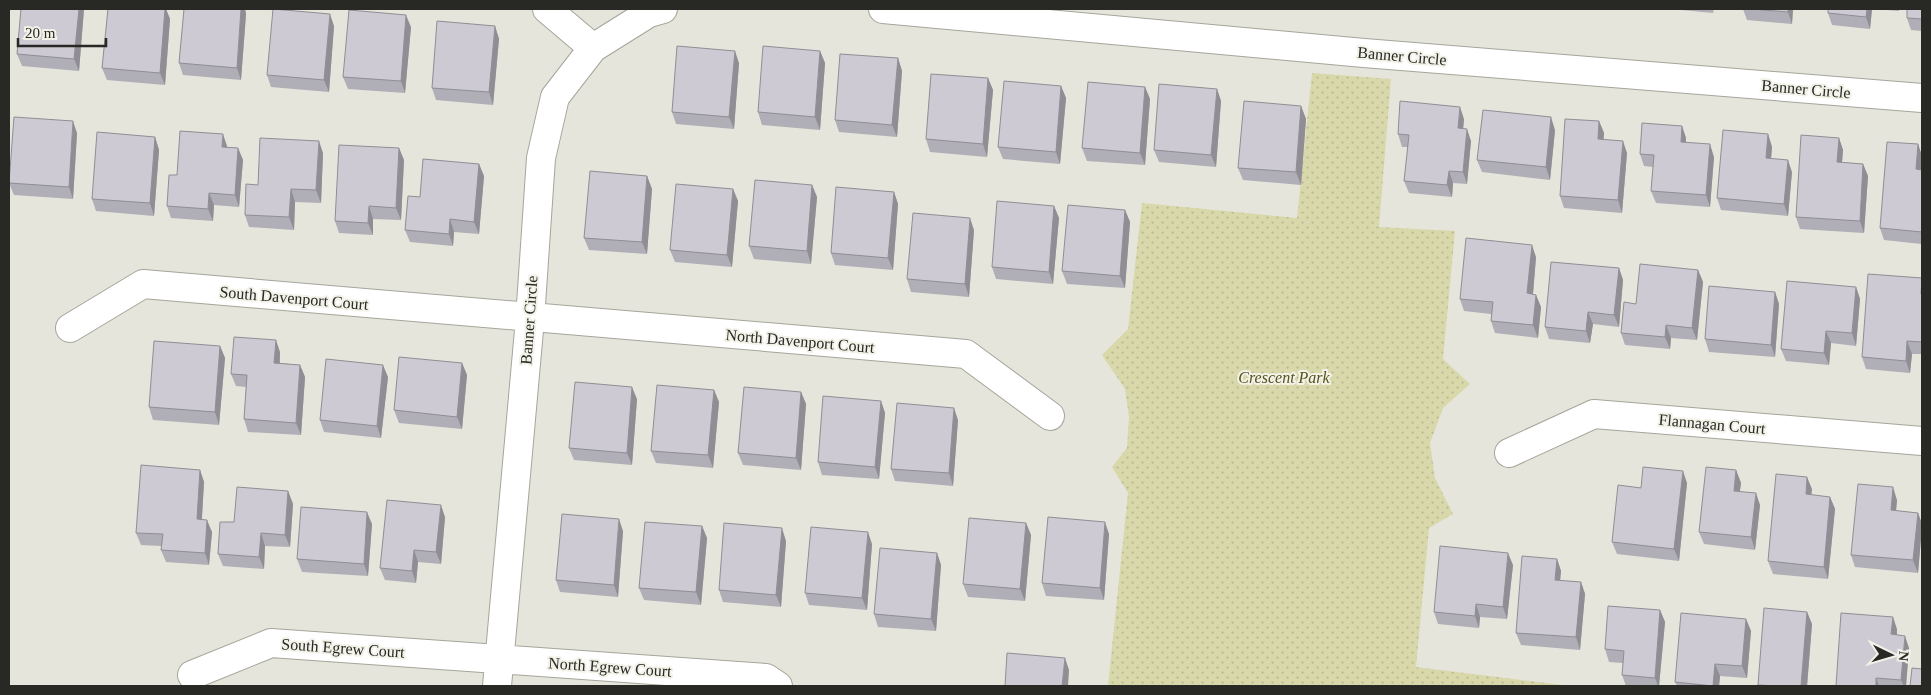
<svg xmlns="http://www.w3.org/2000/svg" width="1931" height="695" viewBox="0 0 1931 695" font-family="'Times New Roman',serif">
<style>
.park{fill:url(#park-dots)}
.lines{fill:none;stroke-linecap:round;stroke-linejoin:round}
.street-casing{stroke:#a5a59b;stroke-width:30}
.street{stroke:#fff;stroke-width:28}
.wall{fill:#b0aeb6}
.shaded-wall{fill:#908d94}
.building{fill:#cdcad4;stroke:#908d94}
.labels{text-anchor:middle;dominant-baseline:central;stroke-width:4;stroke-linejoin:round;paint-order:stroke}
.street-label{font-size:16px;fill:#282824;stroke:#f2f2e8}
.park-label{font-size:16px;font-style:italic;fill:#56531b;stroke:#f2f2e8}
</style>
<defs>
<pattern id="park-dots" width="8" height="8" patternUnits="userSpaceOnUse" patternTransform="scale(1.25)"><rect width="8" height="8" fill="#d9d8ab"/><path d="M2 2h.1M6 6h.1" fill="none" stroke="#bab993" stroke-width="1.8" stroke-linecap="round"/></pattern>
</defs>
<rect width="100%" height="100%" fill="#e5e5db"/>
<path class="park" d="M1312,73L1391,79L1379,227L1455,231L1443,359L1470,384L1443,408L1430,443L1435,478L1453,514L1429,528L1416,667L1571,686H1108L1128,493L1112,467L1127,448L1129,417L1125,389L1102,355L1128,329L1142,203L1297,218Z"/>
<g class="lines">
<g class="street-casing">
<path id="street" d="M547,9L593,48
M883,9L1364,53L1922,98
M70,328L143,284L966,354L1050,416
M1509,453L1594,414L1922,441
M192,675L271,643L766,678L778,686
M497,686L530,319L541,158L555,97L593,48L649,13L663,9"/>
</g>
<use href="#street" class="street"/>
</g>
<path class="wall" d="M21,9H84L79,71L22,66L17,54Z
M108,9H166L170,19L165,85L107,80L102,68Z
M184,9H245L246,14L241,80L183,75L179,63Z
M1671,9H1714L1713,13Z
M1743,9H1793L1792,24L1747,20Z
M1799,9H1816V10Z
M1828,9H1899V11L1872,9L1870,29L1832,25L1828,13Z
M1922,9V31L1911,30L1907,18Z
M334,26L329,92L271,87L267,75Z
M495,26L499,39L493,105L436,100L432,88Z
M411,27L405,93L348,89L343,77Z
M820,51L825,63L820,130L762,125L758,112Z
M898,58L902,71L897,137L839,132L835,120Z
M739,63L734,129L676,124L672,112Z
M988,78L993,90L987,157L930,152L926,139Z
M1061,86L1066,98L1060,164L1003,159L998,147Z
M1145,87L1150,99L1145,165L1087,161L1082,148Z
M1217,89L1221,101L1216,167L1159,162L1154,150Z
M1301,106L1306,119L1301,185L1243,180L1238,168Z
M1464,119L1463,129L1471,141L1467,184L1453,183L1452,197L1409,193L1404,181L1408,147H1402L1398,134Z
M1599,121L1604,133L1603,139L1627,153L1622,213L1564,208L1560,196Z
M1682,126L1686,138V143L1714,157L1710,207L1656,203L1651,191L1653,167L1644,166L1640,154Z
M1555,130L1550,180L1482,172L1477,160Z
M77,133L73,199L14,195L9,183Z
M1768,134L1772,147L1771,159L1792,172L1788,216L1721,210L1717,198Z
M155,137L159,150L154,216L96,211L92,199Z
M1839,138L1843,150L1842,162L1863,164L1868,176L1864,233L1800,229L1796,217Z
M1918,144L1922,156L1921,169L1922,170V244L1884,240L1880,228Z
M227,146V147L238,148L243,160L239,207L214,205L213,221L171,218L167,206L177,175Z
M399,148L404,160L401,220L373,219V235L339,233L335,221Z
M323,153L321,203L295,202L294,230L249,227L245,215Z
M479,164L484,176L479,234L454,232L453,246L410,242L405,230L420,197Z
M647,176L652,189L647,254L589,250L584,238Z
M812,185L817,197L811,264L754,259L749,246Z
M733,189L738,201L732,267L675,262L670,250Z
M894,192L898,204L893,270L835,265L831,253Z
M1054,206L1059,218L1053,284L996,279L992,267Z
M1125,210L1130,222L1125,288L1067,284L1062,271Z
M974,230L969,297L911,292L907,279Z
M1536,257L1533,294L1536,295L1541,307L1538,338L1495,333L1491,321V314L1464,311L1460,299Z
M1619,268L1623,280L1619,327L1593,324L1590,343L1549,339L1545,327Z
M1698,270L1703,282L1697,340L1671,338L1670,349L1625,345L1621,333L1636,304Z
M1922,280V354H1912L1910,373L1866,369L1862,357Z
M1856,287L1860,299L1856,346L1831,343L1829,365L1786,361L1781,349Z
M1775,292L1779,304L1775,357L1709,352L1705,339Z
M220,346L225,358L219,425L153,420L149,407Z
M280,352V363L300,365L305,377L301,435L248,432L244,419L246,387L236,386L231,374Z
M462,363L467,375L462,429L399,423L394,410Z
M388,377L381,438L324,432L320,420Z
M714,390L719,402L713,468L656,463L651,451Z
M801,392L806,404L801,470L743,465L738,453Z
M637,399L632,465L574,460L569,448Z
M881,401L885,413L879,479L822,475L818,462Z
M958,420L953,486L895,481L891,469Z
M200,470L204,482L202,519L212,532L209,565L166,562L161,550L162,546L141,545L136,533Z
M1736,470L1741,483L1740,491L1760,505L1755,550L1704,544L1699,532Z
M1687,483L1679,561L1617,554L1612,542L1641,488Z
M1812,489L1811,495L1830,497L1835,509L1828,579L1773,574L1768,561Z
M288,491L293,504L290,547L265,546L264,569L223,566L218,554L234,522Z
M1897,500L1896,511L1918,513L1922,524L1918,573L1855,567L1851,555Z
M445,517L441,564L418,562L416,583L385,580L380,568Z
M1026,523L1031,535L1025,601L968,597L963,584Z
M372,524L368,576L302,572L297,559Z
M702,526L707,538L701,605L644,600L639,588Z
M623,531L618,597L560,592L556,580Z
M1109,534L1104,600L1046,596L1042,583Z
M786,541L781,607L723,602L719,590Z
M872,544L867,610L809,605L805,593Z
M937,553L941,565L936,631L878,627L874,614Z
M1557,559L1561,571L1560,581L1581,582L1585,594L1580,650L1521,645L1516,633Z
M1513,565L1507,619L1480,617L1479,628L1438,624L1434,612Z
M1660,610L1665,622L1659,686H1626L1622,675L1623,663L1609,662L1605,649Z
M1807,612L1812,624L1807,686H1758V685Z
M1746,619L1751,631L1747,678L1720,676L1719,686H1677L1675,682Z
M1897,629V635L1909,648L1906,686H1836Z"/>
<path class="shaded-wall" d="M79,9H84L79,71L74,59Z
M165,9H166L170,19L165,85L160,73Z
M241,9H245L246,14L241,80L237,68Z
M1788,9H1793L1792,24L1788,12Z
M1867,9H1872L1870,29L1866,17Z
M330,14L334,26L329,92L324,80Z
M406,15L411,27L405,93L401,81Z
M495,26L499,39L493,105L489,92Z
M735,51L739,63L734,129L729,117Z
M820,51L825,63L820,130L815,117Z
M898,58L902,71L897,137L892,125Z
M988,78L993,90L987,157L983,144Z
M1061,86L1066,98L1060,164L1056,152Z
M1145,87L1150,99L1145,165L1140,153Z
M1217,89L1221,101L1216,167L1211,155Z
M1301,106L1306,119L1301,185L1296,172Z
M1460,107L1464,119L1462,141L1458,128Z
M1551,117L1555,130L1550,180L1546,167Z
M73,121L77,133L73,199L69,187Z
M1599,121L1604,133L1603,151L1598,139Z
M1682,126L1686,138L1685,154L1681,142Z
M1467,129L1471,141L1467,184L1463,172Z
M223,134L227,146L226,159L222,147Z
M1768,134L1772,147L1770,170L1766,158Z
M155,137L159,150L154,216L150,203Z
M1839,138L1843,150L1841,174L1837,162Z
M319,141L323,153L321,203L316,190Z
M1623,141L1627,153L1622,213L1618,200Z
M1710,144L1714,157L1710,207L1706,195Z
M1918,144L1922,156L1920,181L1916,169Z
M238,148L243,160L239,207L235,195Z
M399,148L404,160L401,220L396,208Z
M1788,160L1792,172L1788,216L1784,204Z
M479,164L484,176L479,234L474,222Z
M1863,164L1868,176L1864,233L1860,221Z
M1449,171L1453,183L1452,197L1447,185Z
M647,176L652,189L647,254L642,242Z
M812,185L817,197L811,264L807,251Z
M291,189L295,202L294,230L289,217Z
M733,189L738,201L732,267L727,255Z
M894,192L898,204L893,270L888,258Z
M209,193L214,205L213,221L208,209Z
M369,206L373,219V235L368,223Z
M1054,206L1059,218L1053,284L1049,272Z
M1125,210L1130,222L1125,288L1120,276Z
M970,218L974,230L969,297L965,284Z
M450,219L454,232L453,246L449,234Z
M1532,245L1536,257L1532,306L1527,293Z
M1619,268L1623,280L1619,327L1614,315Z
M1698,270L1703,282L1697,340L1692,328Z
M1856,287L1860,299L1856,346L1852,333Z
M1775,292L1779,304L1775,357L1771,345Z
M1536,295L1541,307L1538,338L1533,325Z
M1588,312L1593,324L1590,343L1586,331Z
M1666,325L1671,338L1670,349L1665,337Z
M1826,331L1831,343L1829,365L1824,353Z
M276,340L280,352L279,375L274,363Z
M1907,341L1912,354L1910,373L1906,361Z
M220,346L225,358L219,425L215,412Z
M462,363L467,375L462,429L457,417Z
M300,365L305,377L301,435L296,423Z
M383,365L388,377L381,438L377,426Z
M632,387L637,399L632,465L627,453Z
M714,390L719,402L713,468L708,455Z
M801,392L806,404L801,470L796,458Z
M881,401L885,413L879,479L875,467Z
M954,408L958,420L953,486L949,473Z
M200,470L204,482L201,531L197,519Z
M1736,470L1741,483L1738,503L1734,491Z
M1683,471L1687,483L1679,561L1674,549Z
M1807,477L1812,489L1810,506L1806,494Z
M1893,487L1897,500L1895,522L1891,510Z
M288,491L293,504L290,547L285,535Z
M1756,493L1760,505L1755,550L1751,537Z
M1830,497L1835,509L1828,579L1824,567Z
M441,505L445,517L441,564L436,552Z
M367,512L372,524L368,576L364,564Z
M1918,513L1922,524V528L1918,573L1913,560Z
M619,519L623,531L618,597L614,585Z
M207,520L212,532L209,565L205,553Z
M1105,522L1109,534L1104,600L1100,588Z
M1026,523L1031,535L1025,601L1020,589Z
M702,526L707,538L701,605L696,592Z
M782,528L786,541L781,607L776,595Z
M868,532L872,544L867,610L862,598Z
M261,533L265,546L264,569L259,557Z
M414,550L418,562L416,583L412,571Z
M937,553L941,565L936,631L931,619Z
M1508,553L1513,565L1507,619L1503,607Z
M1557,559L1561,571L1559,592L1555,580Z
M1581,582L1585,594L1580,650L1576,637Z
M1476,604L1480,617L1479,628L1475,616Z
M1660,610L1665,622L1659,686H1658L1655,678Z
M1807,612L1812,624L1807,686H1801Z
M1893,617L1897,629L1896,647L1891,634Z
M1746,619L1751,631L1747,678L1742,666Z
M1905,636L1909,648L1906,686H1904L1901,680Z
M1065,658L1069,670L1068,686H1062Z
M1715,664L1720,676L1719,686H1713Z
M1876,678L1879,686H1876Z"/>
<path class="building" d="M21,9H79L74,59L17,54Z
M108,9H165L160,73L102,68Z
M184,9H241L237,68L179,63Z
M273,9L330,14L324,80L267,75Z
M1751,9H1788V12Z
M1828,9H1867L1866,17L1828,13Z
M1907,9H1922V19L1907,18Z
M349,10L406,15L401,81L343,77Z
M437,21L495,26L489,92L432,88Z
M677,46L735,51L729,117L672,112Z
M763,46L820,51L815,117L758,112Z
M840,54L898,58L892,125L835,120Z
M931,74L988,78L983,144L926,139Z
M1004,81L1061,86L1056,152L998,147Z
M1088,82L1145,87L1140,153L1082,148Z
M1159,84L1217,89L1211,155L1154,150Z
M1244,101L1301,106L1296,172L1238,168Z
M1400,101L1460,107L1458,128L1467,129L1463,172L1449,171L1447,185L1404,181L1409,135L1398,134Z
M1483,110L1551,117L1546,167L1477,160Z
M14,117L73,121L69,187L9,183Z
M1565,119L1599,121L1598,139L1623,141L1618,200L1560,196Z
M1642,123L1682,126L1681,142L1710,144L1706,195L1651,191L1654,155L1640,154Z
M1723,130L1768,134L1766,158L1788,160L1784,204L1717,198Z
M180,131L223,134L222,147L238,148L235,195L209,193L208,209L167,206L169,175H177Z
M97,132L155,137L150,203L92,199Z
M1801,135L1839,138L1837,162L1863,164L1860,221L1796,217Z
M260,138L319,141L316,190L291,189L289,217L245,215L246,184L258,185Z
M1887,142L1918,144L1916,169L1922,170V232L1880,228Z
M339,145L399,148L396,208L369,206L368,223L335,221Z
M423,159L479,164L474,222L450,219L449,234L405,230L408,196L420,197Z
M590,171L647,176L642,242L584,238Z
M755,180L812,185L807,251L749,246Z
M676,184L733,189L727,255L670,250Z
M836,187L894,192L888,258L831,253Z
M997,201L1054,206L1049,272L992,267Z
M1068,205L1125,210L1120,276L1062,271Z
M913,213L970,218L965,284L907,279Z
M1466,238L1532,245L1527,293L1536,295L1533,325L1491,321L1493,302L1460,299Z
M1551,262L1619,268L1614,315L1588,312L1586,331L1545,327Z
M1640,264L1698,270L1692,328L1666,325L1665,337L1621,333L1624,302L1636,304Z
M1868,274L1922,278L1921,294L1922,295V342L1907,341L1906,361L1862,357Z
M1787,281L1856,287L1852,333L1826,331L1824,353L1781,349Z
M1709,286L1775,292L1771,345L1705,339Z
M234,337L276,340L274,363L300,365L296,423L244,419L247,375L231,374Z
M154,341L220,346L215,412L149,407Z
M399,357L462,363L457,417L394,410Z
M326,359L383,365L377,426L320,420Z
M575,382L632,387L627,453L569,448Z
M657,385L714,390L708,455L651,451Z
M744,387L801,392L796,458L738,453Z
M823,396L881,401L875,467L818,462Z
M897,403L954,408L949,473L891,469Z
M141,465L200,470L197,519L207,520L205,553L161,550L163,534L136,533Z
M1643,467L1683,471L1674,549L1612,542L1618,485L1641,488Z
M1706,467L1736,470L1734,491L1756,493L1751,537L1699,532Z
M1776,474L1807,477L1806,494L1830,497L1824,567L1768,561Z
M1858,484L1893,487L1891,510L1918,513L1913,560L1851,555Z
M237,487L288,491L285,535L261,533L259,557L218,554L220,522H234Z
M387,500L441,505L436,552L414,550L412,571L380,568Z
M301,507L367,512L364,564L297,559Z
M562,514L619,519L614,585L556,580Z
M1048,517L1105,522L1100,588L1042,583Z
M969,518L1026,523L1020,589L963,584Z
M645,522L702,526L696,592L639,588Z
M724,523L782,528L776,595L719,590Z
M811,527L868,532L862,598L805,593Z
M1440,546L1508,553L1503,607L1476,604L1475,616L1434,612Z
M880,548L937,553L931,619L874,614Z
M1522,556L1557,559L1555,580L1581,582L1576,637L1516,633Z
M1608,606L1660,610L1655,678L1622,675L1624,651L1605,649Z
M1764,608L1807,612L1801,686H1779L1758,685Z
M1681,613L1746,619L1742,666L1715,664L1713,686L1675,682Z
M1841,613L1893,617L1891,634L1905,636L1901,680L1876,678V686H1836Z
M1007,653L1065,658L1062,686H1005Z
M1912,668L1922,669V686H1910Z"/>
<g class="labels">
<g class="street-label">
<text transform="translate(1402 56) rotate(5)">Banner Circle</text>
<text transform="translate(1806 89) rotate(5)">Banner Circle</text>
<text transform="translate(294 298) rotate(5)">South Davenport Court</text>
<text transform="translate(529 320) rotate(-86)">Banner Circle</text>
<text transform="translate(800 341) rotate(5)">North Davenport Court</text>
<text transform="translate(1712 424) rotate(5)">Flannagan Court</text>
<text transform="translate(343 648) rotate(4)">South Egrew Court</text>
<text transform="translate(610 667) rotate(4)">North Egrew Court</text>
</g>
<g class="park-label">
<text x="1284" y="377">Crescent Park</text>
</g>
</g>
<rect width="1931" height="695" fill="none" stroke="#282824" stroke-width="20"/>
<g transform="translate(1891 655) rotate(95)" stroke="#f2f2e8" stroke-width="4" paint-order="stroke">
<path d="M0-4L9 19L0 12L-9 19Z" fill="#282824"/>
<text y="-8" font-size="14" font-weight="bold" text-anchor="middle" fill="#282824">N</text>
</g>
<path d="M18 38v8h88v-8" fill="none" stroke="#282824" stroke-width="2.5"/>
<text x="25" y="38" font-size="15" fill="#282824" stroke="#f2f2e8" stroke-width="4" paint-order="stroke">20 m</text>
</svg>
